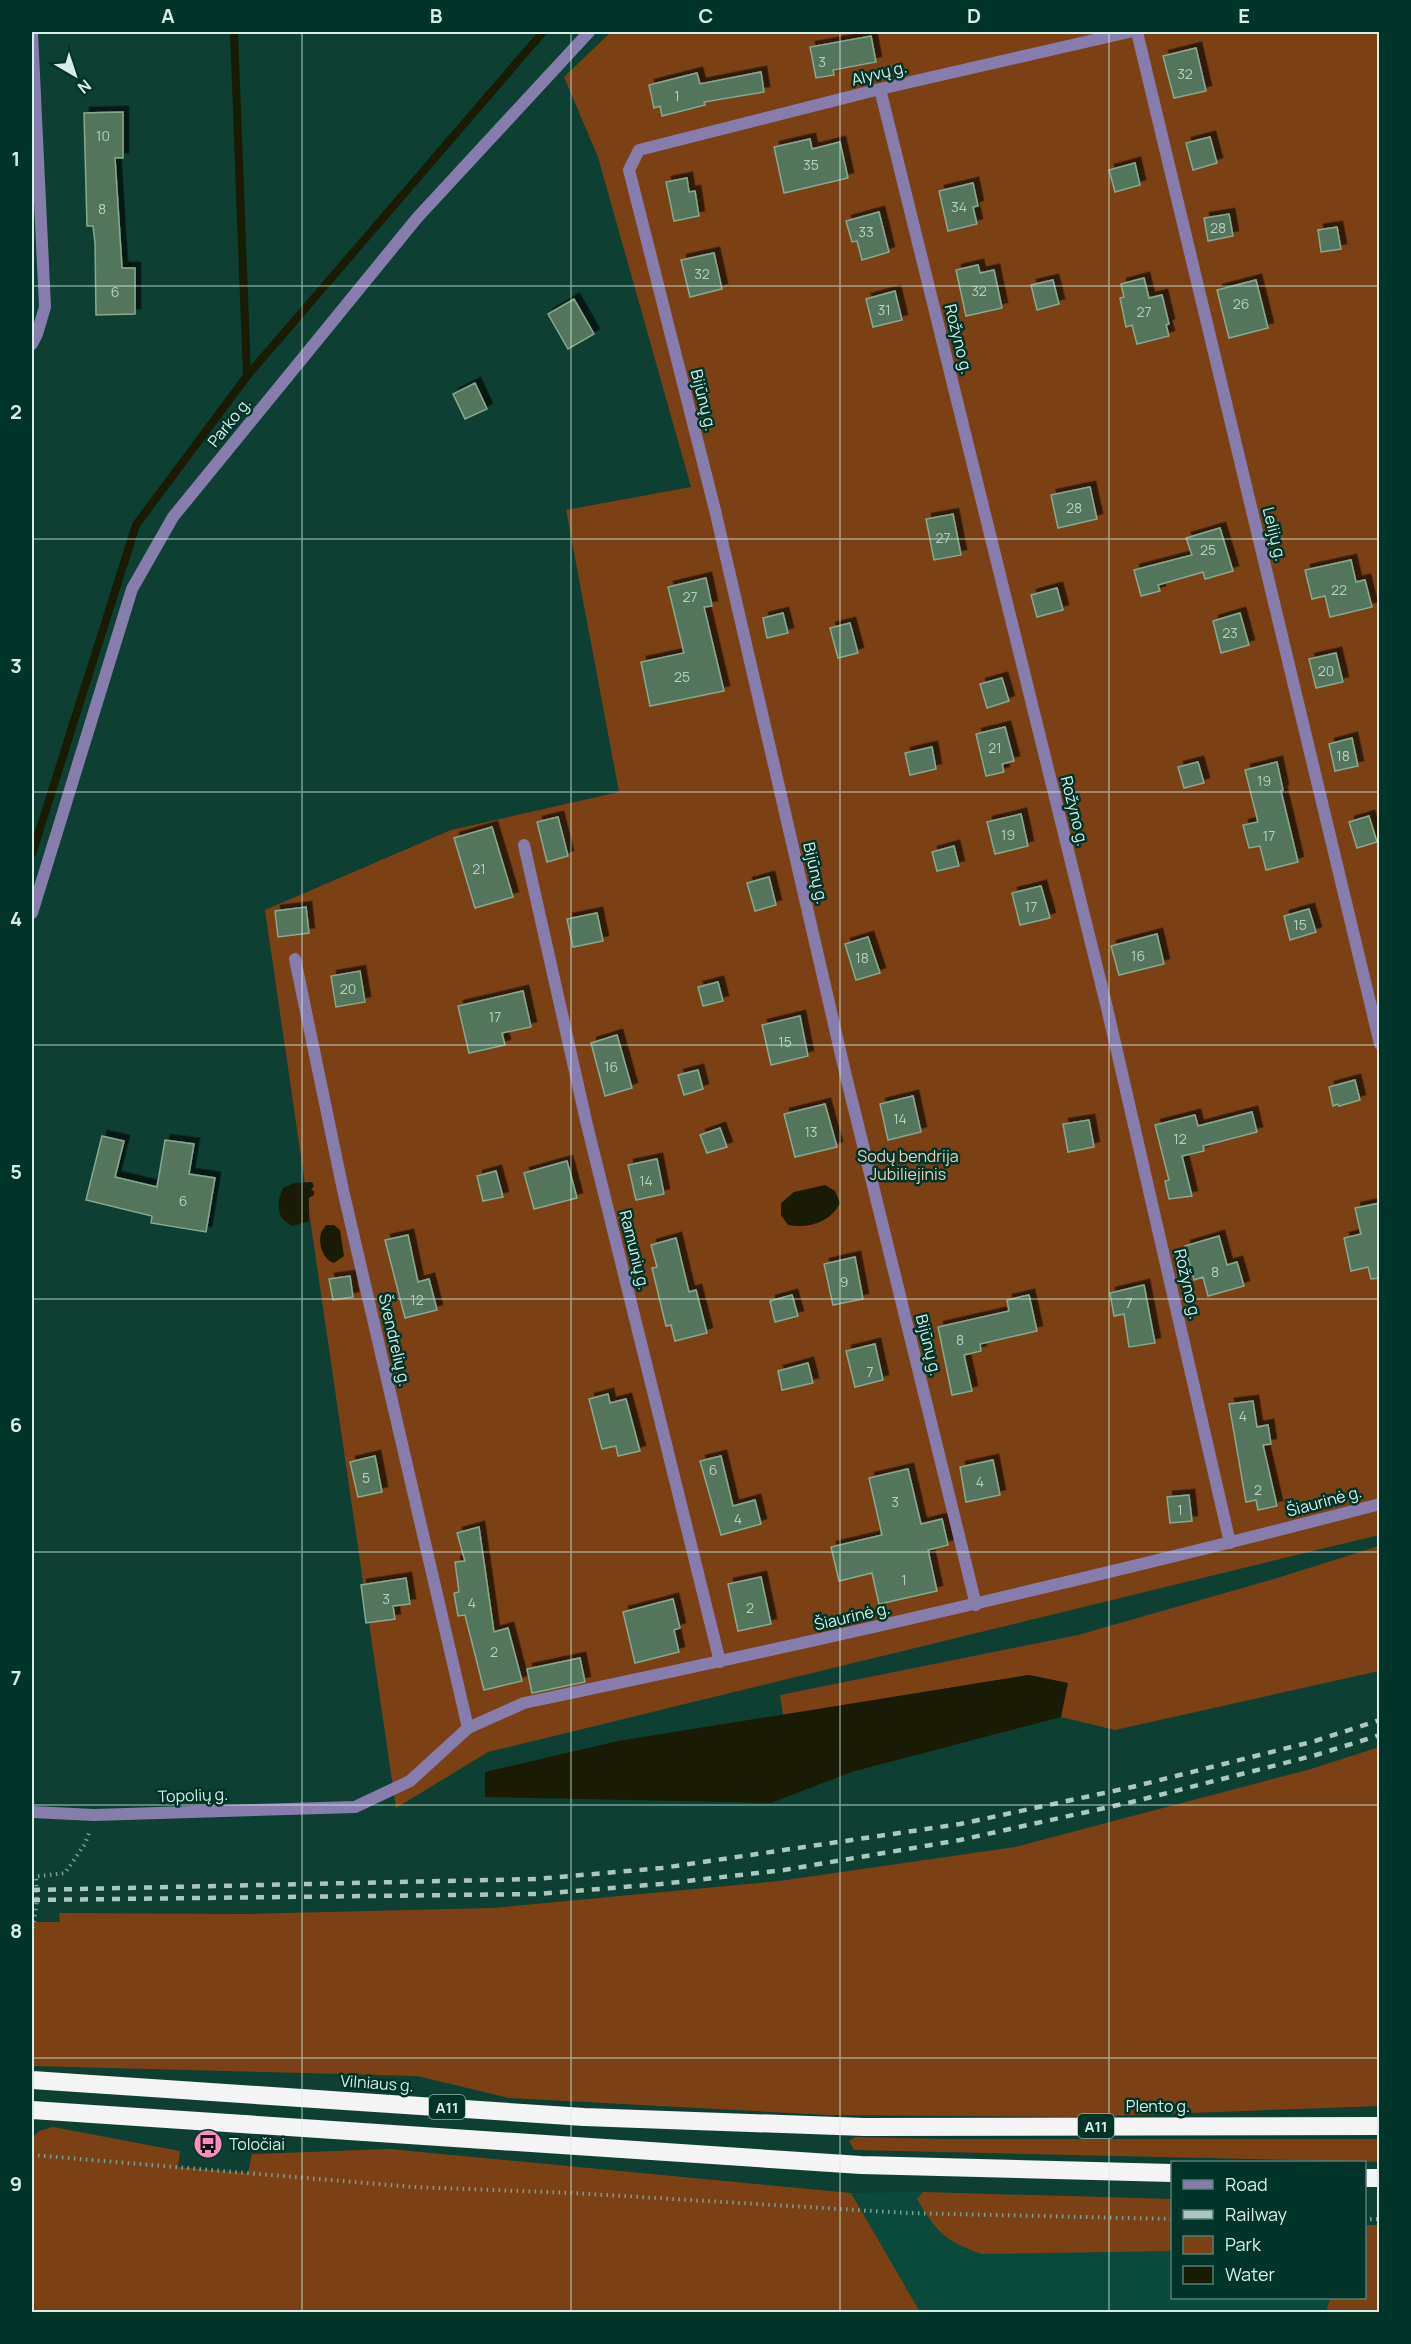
<svg xmlns="http://www.w3.org/2000/svg" width="1411" height="2344" viewBox="0 0 1411 2344" font-family="Manrope,sans-serif">
<style>
.built{fill:#0a4a3c}
.green{fill:#7b4115}
.water{fill:#191b04}
.lines{fill:none;stroke-linecap:round;stroke-linejoin:round}
.stream{stroke:#191b04;stroke-width:8}
.building{fill:#52755c;stroke:#85aa8f;stroke-width:1.5;filter:url(#shadow)}
.path{stroke:#7a9e94;stroke-width:4;stroke-dasharray:1.5 4.5;stroke-linecap:butt}
.street{stroke:#877dad;stroke-width:12}
.highway{stroke:#f4f4f4;stroke-width:18}
.rail{stroke:#aac8bf;stroke-width:4.5;stroke-dasharray:8 8;stroke-linecap:butt}
.grid{fill:none;stroke:#d6eee6;stroke-width:1.5;stroke-opacity:0.55}
.labels{text-anchor:middle;dominant-baseline:central;stroke-width:5;stroke-linejoin:round;paint-order:stroke}
.number-label{font-size:14px;fill:#b5d0c4}
.shield{fill:#003429;stroke:#96b6ad;stroke-width:1.5}
.shield-label{font-size:15px;font-weight:bold;fill:#d6eee6}
.street-label{font-size:16px;fill:#d6eee6;stroke:#003429}
.park-label{font-size:16px;fill:#f3ceb7;stroke:#003429}
.poi-label{font-size:16px;fill:#d6eee6;stroke:#003429;text-anchor:start}
.neatline{fill:none;stroke:#d6eee6;stroke-width:2}
.grid-label{font-size:20px;text-anchor:middle;font-weight:bold;fill:#d6eee6}
</style>
<defs>
<filter id="shadow"><feDropShadow dx="5.5" dy="-5.5" stdDeviation="0" flood-color="#0009"/></filter>
</defs>
<rect width="100%" height="100%" fill="#0d3f33"/>
<path class="built" d="M923,2192L1172,2199V2298H1330L1326,2312H920L851,2193Z"/>
<path class="green" d="M611,32H1379V1535L488,1752L396,1808L265,910L451,830L619,792L566,510L691,487L598,157L564,77Z
M1379,1546V1671L1115,1730L1061,1717L1067,1683L1029,1675L783,1715L780,1695L1078,1635L1274,1579Z
M1379,1747V2106L1082,2117L829,2115L509,2098L417,2076L32,2066V1922H60L59,1913L243,1914L493,1908L779,1881L1015,1847L1311,1769Z
M53,2127L180,2151L178,2167L248,2173L252,2154L389,2149L851,2193L920,2312H32V2138L39,2131Z
M855,2137L946,2139H1379L1380,2162L854,2150L849,2141Z
M923,2192L1172,2199V2251L981,2254C943,2239 938,2234 917,2199Z
M1365,2225H1379V2312H1326L1330,2298H1364Z"/>
<path class="water" d="M312,1182L314,1186L311,1190L314,1191V1195L309,1198V1221L293,1226C276,1219 276,1203 283,1188L295,1183Z
M825,1185L835,1191L840,1203C831,1222 808,1229 788,1225L781,1215V1203L794,1192Z
M326,1225H334L340,1230L344,1256L334,1263C323,1260 318,1244 321,1233C322,1230 325,1227 326,1225Z
M1029,1675L1068,1683L1061,1717L851,1772L771,1803L485,1797V1772L618,1741Z"/>
<g class="lines">
<path class="stream" d="M234,32L247,376
M32,854L136,525L247,376L543,32"/>
</g>
<path class="building" d="M871,36L876,62L833,70L834,75L816,78L810,47Z
M1196,48L1206,91L1174,98L1163,56Z
M761,72L764,92L704,102L705,105L662,116L660,106L654,108L649,85L697,73L700,84Z
M123,112V158H115L122,268H135V314L96,315L95,243L93,226H87L84,113Z
M1210,137L1217,163L1193,170L1186,143Z
M810,139L812,149L840,142L848,178L784,193L774,147Z
M1135,163L1140,185L1115,192L1109,170Z
M687,178L689,192L695,191L699,216L674,221L666,182Z
M973,183L978,206L973,207L977,224L948,231L939,191Z
M879,212L889,252L862,260L857,241L852,242L846,221Z
M1229,214L1233,236L1208,241L1204,218Z
M1337,227L1341,249L1321,252L1318,230Z
M714,253L722,289L690,297L681,260Z
M978,265L980,273L994,270L1002,308L966,316L956,270Z
M1144,278L1149,298L1162,295L1169,324L1166,325L1169,336L1137,344L1132,325L1126,327L1120,298L1124,297L1121,284Z
M1053,280L1059,304L1037,310L1031,285Z
M1256,280L1268,328L1229,338L1217,290Z
M895,291L902,320L873,327L866,299Z
M574,299L594,334L568,349L548,314Z
M475,383L487,409L465,419L453,394Z
M1090,487L1097,519L1058,528L1051,495Z
M953,514L961,555L934,560L926,519Z
M1220,528L1233,571L1205,579L1203,572L1158,585L1160,591L1141,596L1134,570L1192,555L1186,538Z
M1351,560L1356,582L1365,580L1372,607L1330,617L1325,596L1312,599L1305,570Z
M706,578L712,606L704,607L724,691L650,706L641,662L684,653L668,587Z
M1057,588L1063,610L1037,617L1031,595Z
M783,613L788,633L767,638L763,618Z
M1240,613L1249,645L1221,653L1213,621Z
M850,623L858,653L838,658L830,628Z
M1336,653L1343,682L1316,688L1309,659Z
M1002,678L1009,701L987,708L980,684Z
M1005,727L1014,761L1002,764L1004,772L986,776L976,734Z
M1352,738L1358,766L1335,771L1329,744Z
M932,747L936,769L910,775L905,753Z
M1198,762L1204,783L1184,788L1178,767Z
M1277,762L1283,790L1281,791L1298,862L1266,870L1260,846L1249,848L1243,825L1258,822L1245,770Z
M1021,814L1028,846L995,854L987,822Z
M1369,816L1377,842L1357,848L1349,822Z
M558,817L568,856L547,862L537,822Z
M492,827L513,897L475,908L454,838Z
M954,846L959,866L937,871L932,852Z
M769,877L776,905L755,911L747,883Z
M1041,886L1050,918L1020,925L1012,893Z
M306,907L309,933L278,937L275,911Z
M1309,909L1316,932L1290,940L1284,916Z
M597,913L603,941L573,947L567,919Z
M1157,934L1164,964L1119,975L1111,946Z
M868,937L880,973L856,980L845,944Z
M360,971L365,1002L336,1007L331,976Z
M718,982L723,1001L703,1006L698,987Z
M523,991L531,1027L502,1033L505,1045L469,1053L458,1006Z
M800,1016L808,1056L771,1065L762,1025Z
M617,1035L632,1088L605,1096L591,1043Z
M698,1070L703,1089L684,1095L678,1075Z
M1355,1080L1360,1100L1339,1106L1338,1104L1333,1106L1329,1087Z
M913,1096L921,1132L888,1140L880,1104Z
M825,1104L837,1147L795,1157L784,1114Z
M1252,1112L1257,1132L1203,1146L1204,1151L1182,1156L1192,1196L1169,1199L1165,1181L1169,1180L1155,1125L1195,1115L1198,1126Z
M1089,1120L1094,1147L1068,1152L1063,1124Z
M720,1128L727,1147L707,1153L700,1135Z
M102,1136L124,1141L115,1177L157,1187L165,1140L194,1144L189,1174L215,1178L206,1232L151,1223L152,1216L86,1200Z
M657,1159L664,1194L636,1200L628,1165Z
M567,1161L577,1198L534,1209L524,1173Z
M496,1171L503,1197L483,1201L477,1176Z
M1380,1203V1278L1371,1279L1368,1267L1351,1271L1344,1238L1361,1234L1355,1208Z
M408,1235L418,1282L429,1279L437,1310L405,1318L385,1240Z
M1219,1236L1227,1265L1237,1262L1244,1286L1208,1296L1203,1277L1194,1280L1185,1246Z
M676,1238L689,1292L696,1290L707,1333L675,1341L671,1325L666,1326L652,1268L657,1267L651,1245Z
M855,1257L863,1299L833,1305L824,1264Z
M350,1276L353,1297L333,1300L329,1279Z
M1144,1285L1155,1343L1129,1347L1124,1314L1114,1316L1110,1293Z
M792,1295L798,1316L775,1322L770,1301Z
M1029,1295L1037,1331L980,1344L981,1351L964,1355L972,1391L952,1395L938,1327L1009,1311L1007,1300Z
M875,1344L883,1380L855,1387L846,1351Z
M808,1363L813,1383L782,1390L778,1371Z
M608,1394L610,1403L626,1399L640,1451L618,1456L616,1446L602,1449L589,1399Z
M1253,1401L1257,1427L1268,1425L1271,1444L1263,1445L1277,1506L1258,1510L1256,1500L1246,1502L1229,1404Z
M375,1456L382,1492L358,1497L350,1462Z
M721,1456L733,1506L755,1500L761,1524L721,1535L700,1461Z
M993,1460L1000,1495L966,1502L960,1467Z
M908,1469L921,1524L942,1519L948,1545L928,1550L937,1591L879,1604L872,1573L839,1581L831,1547L882,1535L869,1478Z
M1189,1495L1192,1521L1170,1523L1167,1497Z
M479,1527L494,1632L508,1628L522,1681L484,1690L465,1615L458,1616L454,1593L459,1592L455,1562L465,1561L457,1533Z
M761,1577L771,1624L738,1631L728,1584Z
M406,1578L410,1604L393,1606L395,1619L366,1623L361,1585Z
M673,1599L680,1628L674,1630L679,1652L635,1663L623,1612Z
M580,1658L585,1682L532,1693L527,1669Z"/>
<g class="lines">
<path class="path" d="M32,1877L65,1873L85,1844L89,1833
M32,1934L37,1900L36,1877
M32,2155L414,2187L573,2193L907,2213L1172,2219
M1364,2219H1380"/>
<path class="street" d="M1137,32L1380,1044
M32,33L45,307L37,334L32,344
M880,89L1107,1008L1230,1543
M524,845L587,1125L720,1662
M32,913L132,589L173,517L417,218L589,32
M295,959L343,1190L468,1728
M976,1605L845,1072L715,510L629,170L639,150L880,89L1129,32
M32,1812L94,1815L355,1807L410,1781L468,1728L524,1703C811,1643 1096,1578 1380,1504"/>
<path class="highway" d="M32,2080L584,2117L864,2127L1380,2126
M32,2110L861,2165L1172,2173
M1364,2178H1380"/>
<path class="rail" d="M32,1890L536,1879L662,1868L960,1824L1132,1787L1315,1741L1380,1720
M32,1900L537,1894L661,1884L784,1870L960,1840L1132,1802L1316,1755L1380,1735"/>
</g>
<path class="grid" d="M302,32V2312M571,32V2312M840,32V2312M1109,32V2312M32,286H1380M32,539H1380M32,792H1380M32,1045H1380M32,1299H1380M32,1552H1380M32,1805H1380M32,2058H1380"/>
<defs>
<g id="bus-disc" transform="scale(1.5)"><circle r="9.5" fill="#fd8ebe" stroke="#003429"/><path d="M-5-6H5V4H4V6H2V4H-2V6H-4V4H-5ZM-3.5-4V0h7V-4ZM-3.5 1.2v1.5H-2V1.2ZM2 1.2v1.5H3.5V1.2Z" fill="#111"/></g>
</defs>
<g fill-rule="evenodd">
<use href="#bus-disc" x="208" y="2144"/>
</g>
<g class="labels">
<g class="number-label">
<text x="822" y="61">3</text>
<text x="1185" y="73">32</text>
<text x="677" y="95">1</text>
<text x="103" y="135">10</text>
<text x="811" y="164">35</text>
<text x="959" y="206">34</text>
<text x="102" y="208">8</text>
<text x="1218" y="227">28</text>
<text x="866" y="231">33</text>
<text x="702" y="273">32</text>
<text x="979" y="290">32</text>
<text x="115" y="291">6</text>
<text x="1241" y="303">26</text>
<text x="884" y="309">31</text>
<text x="1144" y="311">27</text>
<text x="1074" y="507">28</text>
<text x="943" y="537">27</text>
<text x="1208" y="549">25</text>
<text x="1339" y="589">22</text>
<text x="690" y="596">27</text>
<text x="1230" y="632">23</text>
<text x="1326" y="670">20</text>
<text x="682" y="676">25</text>
<text x="995" y="747">21</text>
<text x="1343" y="755">18</text>
<text x="1264" y="780">19</text>
<text x="1008" y="834">19</text>
<text x="1269" y="835">17</text>
<text x="479" y="868">21</text>
<text x="1031" y="906">17</text>
<text x="1300" y="924">15</text>
<text x="1138" y="955">16</text>
<text x="862" y="957">18</text>
<text x="348" y="988">20</text>
<text x="495" y="1016">17</text>
<text x="785" y="1041">15</text>
<text x="611" y="1066">16</text>
<text x="900" y="1118">14</text>
<text x="811" y="1131">13</text>
<text x="1180" y="1138">12</text>
<text x="646" y="1180">14</text>
<text x="183" y="1200">6</text>
<text x="1215" y="1271">8</text>
<text x="844" y="1281">9</text>
<text x="417" y="1299">12</text>
<text x="1129" y="1302">7</text>
<text x="960" y="1339">8</text>
<text x="870" y="1371">7</text>
<text x="1243" y="1415">4</text>
<text x="713" y="1469">6</text>
<text x="366" y="1477">5</text>
<text x="980" y="1481">4</text>
<text x="1258" y="1489">2</text>
<text x="895" y="1501">3</text>
<text x="1180" y="1509">1</text>
<text x="738" y="1518">4</text>
<text x="904" y="1579">1</text>
<text x="386" y="1598">3</text>
<text x="472" y="1602">4</text>
<text x="750" y="1607">2</text>
<text x="494" y="1651">2</text>
</g>
<g class="shield">
<rect x="429" y="2095" width="36" height="24" rx="4.5"/>
<rect x="1078" y="2114" width="36" height="24" rx="4.5"/>
</g>
<g class="shield-label">
<text x="447" y="2107">A11</text>
<text x="1096" y="2126">A11</text>
</g>
<g class="street-label">
<text transform="translate(879 73) rotate(-14)">Alyvų g.</text>
<text transform="translate(959 339) rotate(76)">Rožyno g.</text>
<text transform="translate(704 400) rotate(76)">Bijūnų g.</text>
<text transform="translate(229 422) rotate(-51)">Parko g.</text>
<text transform="translate(1275 534) rotate(76)">Lelijų g.</text>
<text transform="translate(1075 811) rotate(76)">Rožyno g.</text>
<text transform="translate(816 873) rotate(77)">Bijūnų g.</text>
<text transform="translate(635 1250) rotate(76)">Ramunių g.</text>
<text transform="translate(1188 1284) rotate(77)">Rožyno g.</text>
<text transform="translate(395 1340) rotate(77)">Švendrelių g.</text>
<text transform="translate(929 1345) rotate(76)">Bijūnų g.</text>
<text transform="translate(1324 1501) rotate(-15)">Šiaurinė g.</text>
<text transform="translate(852 1616) rotate(-13)">Šiaurinė g.</text>
<text transform="translate(193 1795) rotate(-2)">Topolių g.</text>
<text transform="translate(377 2083) rotate(4)">Vilniaus g.</text>
<text x="1158" y="2106">Plento g.</text>
</g>
<g class="park-label">
<text x="908" y="1156">Sodų bendrija<tspan x="908" dy="18">Jubiliejinis</tspan></text>
</g>
<g class="poi-label">
<text x="229" y="2144">Toločiai</text>
</g>
</g>
<rect width="1411" height="2344" fill="none" stroke="#003429" stroke-width="66"/>
<rect x="1171" y="2161" width="195" height="138" fill="#003429" stroke="#567e75" stroke-width="1.5"/>
<rect x="1183" y="2180" width="30" height="9" fill="#877dad" stroke="#567e75" stroke-width="1.5"/>
<text x="1225" y="2191" font-size="18" fill="#d6eee6">Road</text>
<rect x="1183" y="2210" width="30" height="9" fill="#aac8bf" stroke="#567e75" stroke-width="1.5"/>
<text x="1225" y="2221" font-size="18" fill="#d6eee6">Railway</text>
<rect x="1183" y="2236" width="30" height="18" fill="#7b4115" stroke="#567e75" stroke-width="1.5"/>
<text x="1225" y="2251" font-size="18" fill="#d6eee6">Park</text>
<rect x="1183" y="2266" width="30" height="18" fill="#191b04" stroke="#567e75" stroke-width="1.5"/>
<text x="1225" y="2281" font-size="18" fill="#d6eee6">Water</text>
<g transform="translate(75 75) rotate(141)" stroke="#003429" stroke-width="4.5" paint-order="stroke">
<path d="M0-4.5L10 22L0 15L-10 22Z" fill="#d6eee6"/>
<text y="-9" font-size="16" font-weight="bold" text-anchor="middle" fill="#d6eee6">N</text>
</g>
<rect x="33" y="33" width="1345" height="2278" class="neatline"/>
<g class="grid-label">
<text x="168" y="23">A</text>
<text x="436" y="23">B</text>
<text x="706" y="23">C</text>
<text x="974" y="23">D</text>
<text x="1244" y="23">E</text>
<text x="16" y="166">1</text>
<text x="16" y="419">2</text>
<text x="16" y="673">3</text>
<text x="16" y="926">4</text>
<text x="16" y="1179">5</text>
<text x="16" y="1432">6</text>
<text x="16" y="1685">7</text>
<text x="16" y="1938">8</text>
<text x="16" y="2191">9</text>
</g>
</svg>
